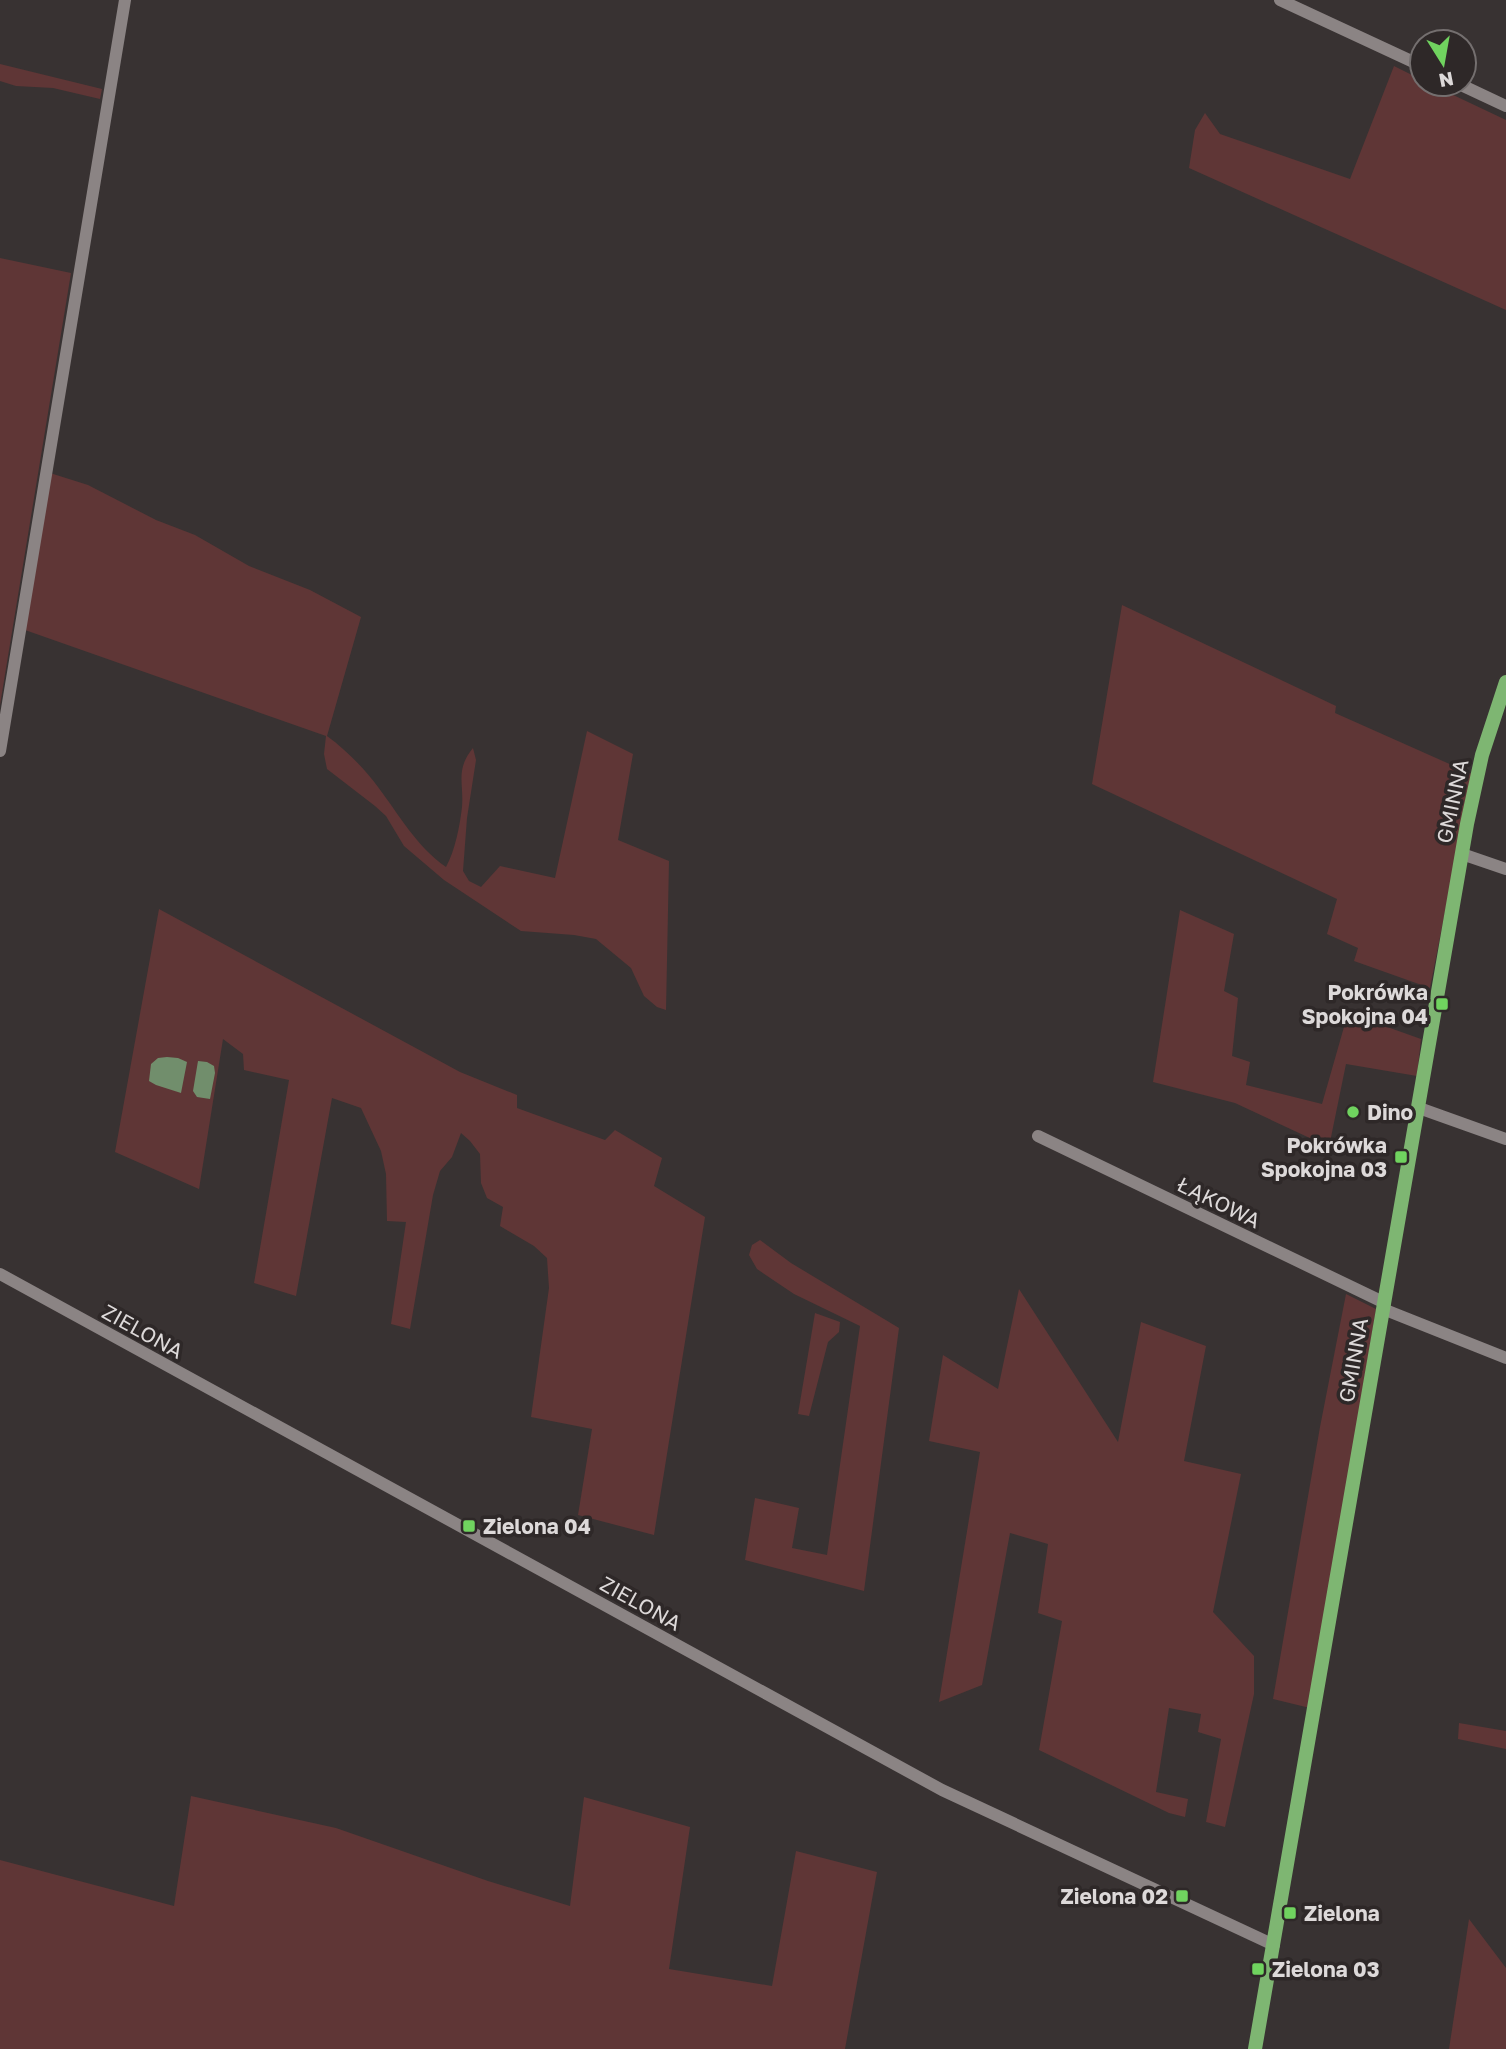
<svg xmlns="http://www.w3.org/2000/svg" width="1506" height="2049" viewBox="0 0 1506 2049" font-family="'Golos Text',sans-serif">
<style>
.green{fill:#5f3636}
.water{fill:#718e6c}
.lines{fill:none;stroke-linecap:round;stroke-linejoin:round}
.minor{stroke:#8b8484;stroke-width:12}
.major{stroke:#7eb672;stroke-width:14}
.poi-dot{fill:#70d35f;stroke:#2e2828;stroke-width:2.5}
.labels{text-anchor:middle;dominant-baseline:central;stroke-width:7;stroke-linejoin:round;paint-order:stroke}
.street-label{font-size:21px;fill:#ddd9d9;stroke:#2e2828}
.poi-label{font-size:21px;font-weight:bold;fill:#ddd9d9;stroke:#2e2828;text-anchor:start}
</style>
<rect width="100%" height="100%" fill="#383232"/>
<path class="green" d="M0,64L102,89L100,99L53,88L16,86L0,81Z
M1394,66L1422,80V84H1430L1506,120V310L1189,168L1195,130L1205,113L1220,134L1350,179Z
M0,258L71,273L0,705Z
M50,473L88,485L156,520L195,535L249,566L310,590L361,617L327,736C346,750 364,768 378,787C400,816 416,846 446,867C455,851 460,825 462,807C464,783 455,770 473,748L476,760L467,818L463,871L469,881L481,887L500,866L555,878L587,731L633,754L618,840L669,861L666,1010L657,1007L644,996L631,968L596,939L574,935L521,931L444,880L404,846L386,816L375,806L327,769L324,754L326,736L25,630Z
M1122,605L1336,706L1335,713L1472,774L1430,988L1354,961L1358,948L1327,934L1337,899L1092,784Z
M159,909L460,1072L517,1095V1108L605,1140L615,1130L662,1158L654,1186L705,1217L654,1535L578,1515L592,1429L531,1417L549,1288L547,1258L534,1246L500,1226L503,1207L487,1198L481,1183L480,1154L470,1141L461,1133L452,1157L440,1171L433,1195L410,1329L391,1324L406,1222L387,1221L386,1174L381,1151L361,1108L332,1098L296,1296L254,1283L289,1080L244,1070L243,1054L223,1039L199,1189L115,1152Z
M1180,910L1234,934L1224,991L1238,998L1232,1056L1250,1062L1246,1085L1322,1104L1348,1013L1421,1039L1417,1076L1346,1064L1329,1147L1235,1103L1153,1082Z
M760,1240L791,1263L899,1328L864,1591L745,1560L755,1498L799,1508L792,1548L827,1555L860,1326L794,1294L757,1269L749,1255L752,1245Z
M1019,1289L1118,1442L1141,1322L1206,1346L1184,1461L1241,1474L1213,1612L1254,1656V1694L1225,1827L1206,1822L1221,1739L1198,1732L1201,1714L1169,1708L1156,1792L1188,1799L1185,1817L1169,1813L1039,1750L1062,1621L1038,1613L1048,1544L1010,1533L982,1685L939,1702L980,1452L929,1441L943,1355L998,1389Z
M1346,1294L1376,1309L1310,1708L1273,1699L1320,1427Z
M815,1313L840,1322L839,1332L828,1342L809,1416L798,1414Z
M1459,1723L1506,1731V1749L1458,1739Z
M191,1796L336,1828L488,1881L570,1906L584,1797L690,1827L669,1969L772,1986L796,1851L877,1872L845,2049H0V1860L174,1906Z
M1469,1919L1506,1968V2049H1449Z"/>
<path class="water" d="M167,1057L178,1058L187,1062L181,1093L156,1085L149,1081L151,1064L158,1058Z
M198,1061L207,1062L214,1066L215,1073L210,1099L197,1097L193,1091Z"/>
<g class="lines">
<path class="minor" d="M1280,0L1422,66
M1459,84L1506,106
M0,751L125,0
M1462,854L1506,869
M1419,1108L1506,1139
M1038,1136L1385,1303
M0,1274L942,1790L1274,1945
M1383,1309L1506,1358"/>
<path class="major" d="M1255,2049L1467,824L1482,755L1506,682"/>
</g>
<g class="poi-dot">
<rect x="1435" y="997" width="14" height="14" rx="3.5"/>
<circle cx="1353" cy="1112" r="7"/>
<rect x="1394" y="1150" width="14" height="14" rx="3.5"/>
<rect x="462" y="1519" width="14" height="14" rx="3.5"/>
<rect x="1175" y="1889" width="14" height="14" rx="3.5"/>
<rect x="1283" y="1906" width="14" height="14" rx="3.5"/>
<rect x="1251" y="1962" width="14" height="14" rx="3.5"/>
</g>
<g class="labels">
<g class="street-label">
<text transform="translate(1452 801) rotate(-78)">GMINNA</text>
<text transform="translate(1219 1202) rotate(26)">ŁĄKOWA</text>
<text transform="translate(143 1331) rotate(29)">ZIELONA</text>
<text transform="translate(1353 1360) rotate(-80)">GMINNA</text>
<text transform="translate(641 1603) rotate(29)">ZIELONA</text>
</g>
<g class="poi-label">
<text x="1428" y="992" text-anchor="end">Pokrówka<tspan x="1428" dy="24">Spokojna 04</tspan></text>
<text x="1367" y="1112">Dino</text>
<text x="1387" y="1145" text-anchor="end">Pokrówka<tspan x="1387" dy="24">Spokojna 03</tspan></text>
<text x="483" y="1526">Zielona 04</text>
<text x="1168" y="1896" text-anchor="end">Zielona 02</text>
<text x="1304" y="1913">Zielona</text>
<text x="1272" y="1969">Zielona 03</text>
</g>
</g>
<g transform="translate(1443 63) rotate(169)"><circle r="33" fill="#2e2828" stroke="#746f6f" stroke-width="2"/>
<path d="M0-5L12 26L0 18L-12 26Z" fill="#70d35f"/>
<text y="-10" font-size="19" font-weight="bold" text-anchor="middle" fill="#ddd9d9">N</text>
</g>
</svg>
